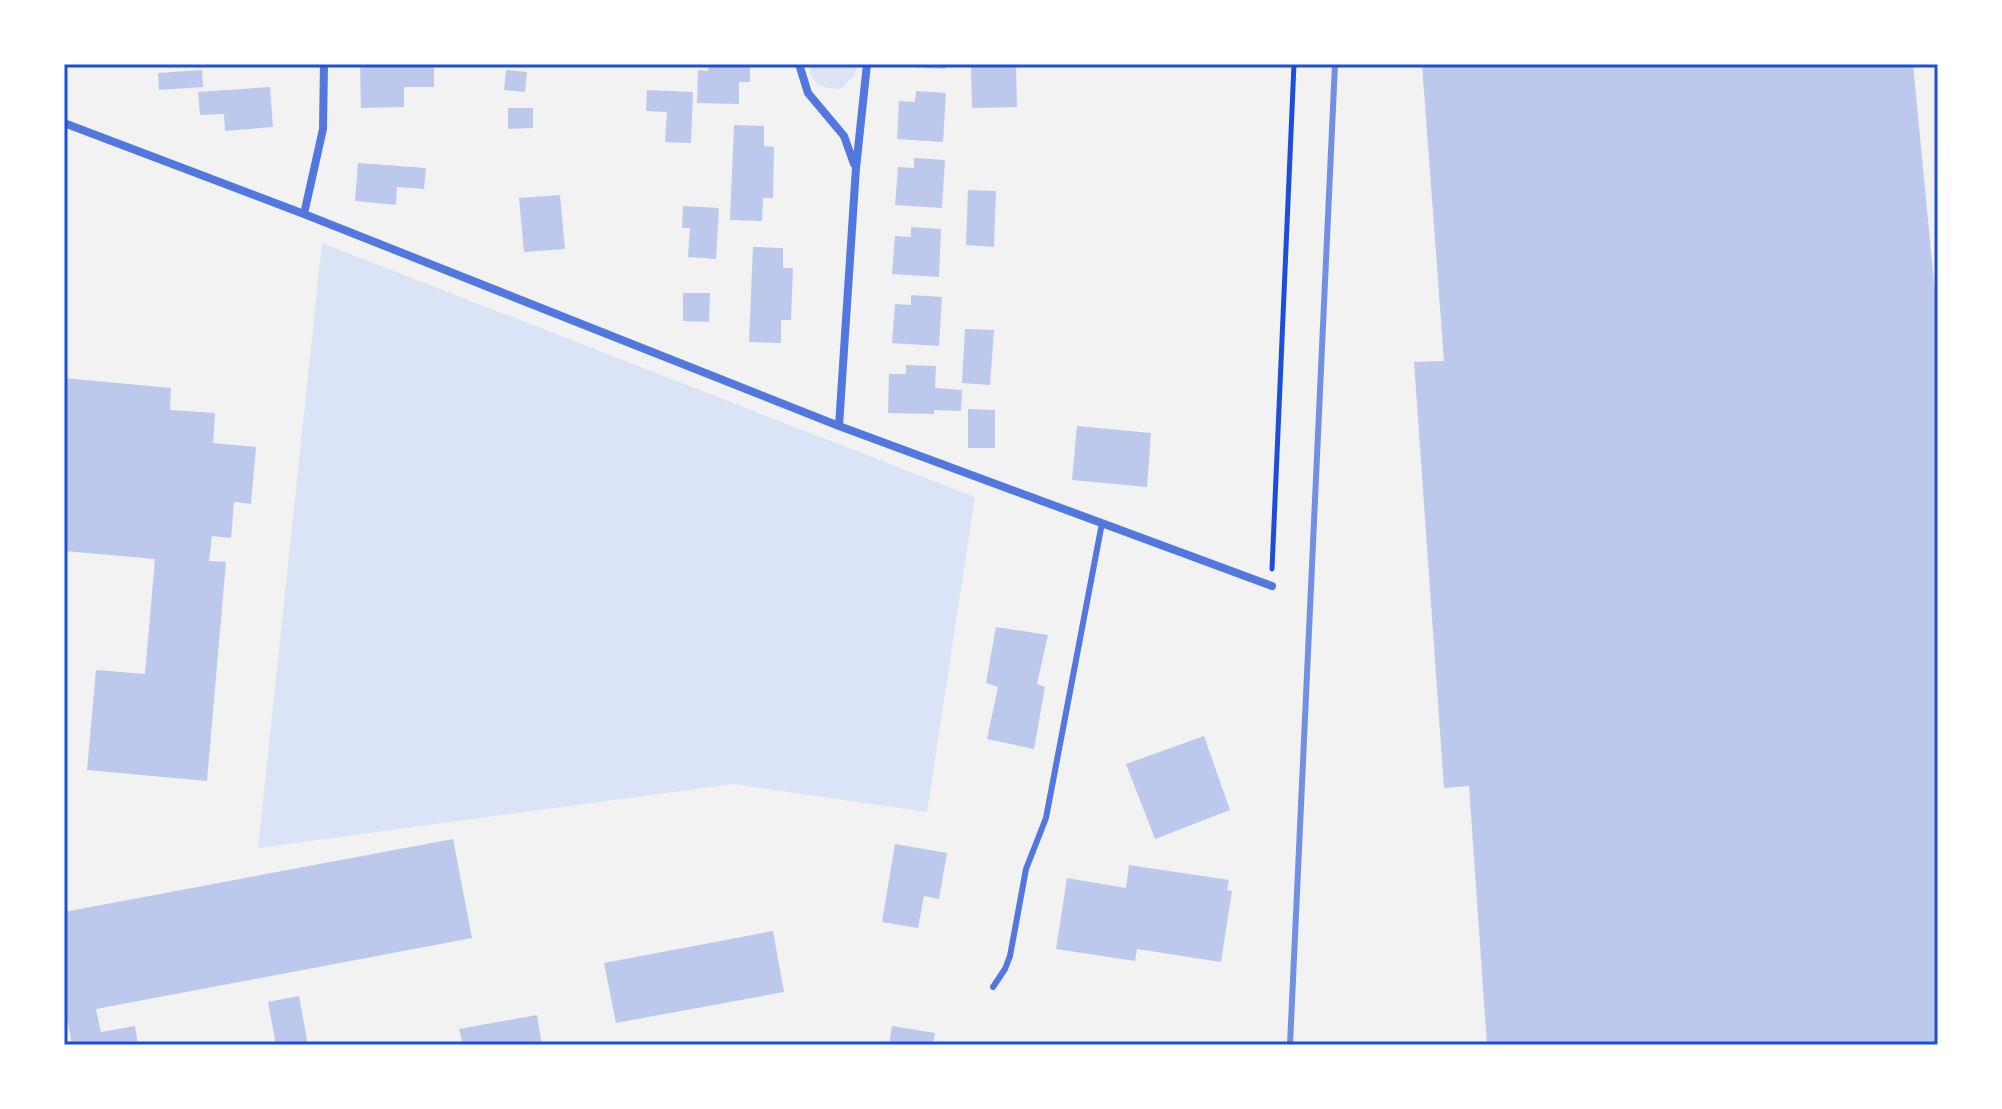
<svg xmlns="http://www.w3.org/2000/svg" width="2002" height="1109" viewBox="0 0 2002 1109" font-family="'Work Sans',sans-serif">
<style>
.green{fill:#dbe4f7}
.building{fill:#bdc9ec}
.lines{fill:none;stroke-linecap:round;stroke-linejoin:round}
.path{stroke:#1d4ed8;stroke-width:5}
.service{stroke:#5277de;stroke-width:6}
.minor{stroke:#5277de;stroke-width:8}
.rail{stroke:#7290e2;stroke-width:6}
.neatline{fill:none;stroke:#1d4ed8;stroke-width:3}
</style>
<rect width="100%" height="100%" fill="#f2f2f2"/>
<path class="green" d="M808,64H857L854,76L841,89C821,88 812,86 808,64Z
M322,243L975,497L927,812L733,784L258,848Z"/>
<path class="building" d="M434,64V87H404V107L361,108L360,65Z
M709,64H750V82H739V104L697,103L698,70L708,71Z
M896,64H946L945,69L896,66Z
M971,64H1016L1017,107L972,108Z
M1422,64H1913L1938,324V1045H1487L1469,786L1444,788L1414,362L1444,361Z
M202,70L203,87L159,90L158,73Z
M506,70L527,72L525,92L504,90Z
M270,87L273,127L225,131L224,114L200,115L198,92Z
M647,90L693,92L691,143L665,142L667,112L646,111Z
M916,91L946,93L943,142L897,139L899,101L915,102Z
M508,108H533V128L508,129Z
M734,125L764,126V146L774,147L773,198H763L762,221L730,220Z
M914,158L945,160L942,208L895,205L898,167L914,168Z
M358,163L426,168L424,189L397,187L396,205L355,201Z
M968,190L996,191L994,247L966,245Z
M560,195L565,249L524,252L519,198Z
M683,206L719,208L716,259L688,257L690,228H682Z
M911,227L941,229L939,277L892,274L895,236L911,237Z
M753,247L783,248V268H793L791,320H781V343L749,342Z
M683,293H710L709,322L683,321Z
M911,295L942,297L939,346L892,343L895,304L911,305Z
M965,329L994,330L990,385L962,383Z
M906,365L936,366L935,388L962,390L961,411L934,410V414L888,413L889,374H906Z
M64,378L171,388L170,410L215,413L213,443L256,447L251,504L234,502L231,538L212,536L209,561L226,562L207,781L87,770L96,670L145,674L155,559L64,551Z
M968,409L995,410V448H968Z
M1077,426L1151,433L1147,487L1072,480Z
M996,627L1048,635L1037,684L1045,687L1034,749L987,739L998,687L986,683Z
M1204,736L1230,810L1155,839L1126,764Z
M453,839L472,938L96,1009L101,1032L135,1026L138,1045H72L64,1002V912Z
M895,844L947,853L939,899L924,896L918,928L882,922Z
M1129,865L1229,880L1227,890L1232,891L1221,962L1137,949L1135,961L1056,949L1067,878L1126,888Z
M773,931L784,992L616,1023L604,963Z
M299,996L308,1045H276L268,1002Z
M537,1015L542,1045H463L459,1029Z
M892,1026L935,1033L933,1045H889Z"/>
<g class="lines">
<path class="path" d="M1272,569L1294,64"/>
<path class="service" d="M993,987L1005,969L1010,956L1026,869L1046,818L1102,523"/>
<path class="minor" d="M799,64L808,93L844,136L854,164
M64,123L304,214L839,426L1272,586
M304,214L323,129L324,64
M839,426L856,168L867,64"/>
<path class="rail" d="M1290,1045L1335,64"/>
</g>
<rect width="2002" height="1109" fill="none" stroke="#ffffff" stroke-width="132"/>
<rect x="66" y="66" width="1870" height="977" class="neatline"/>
</svg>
